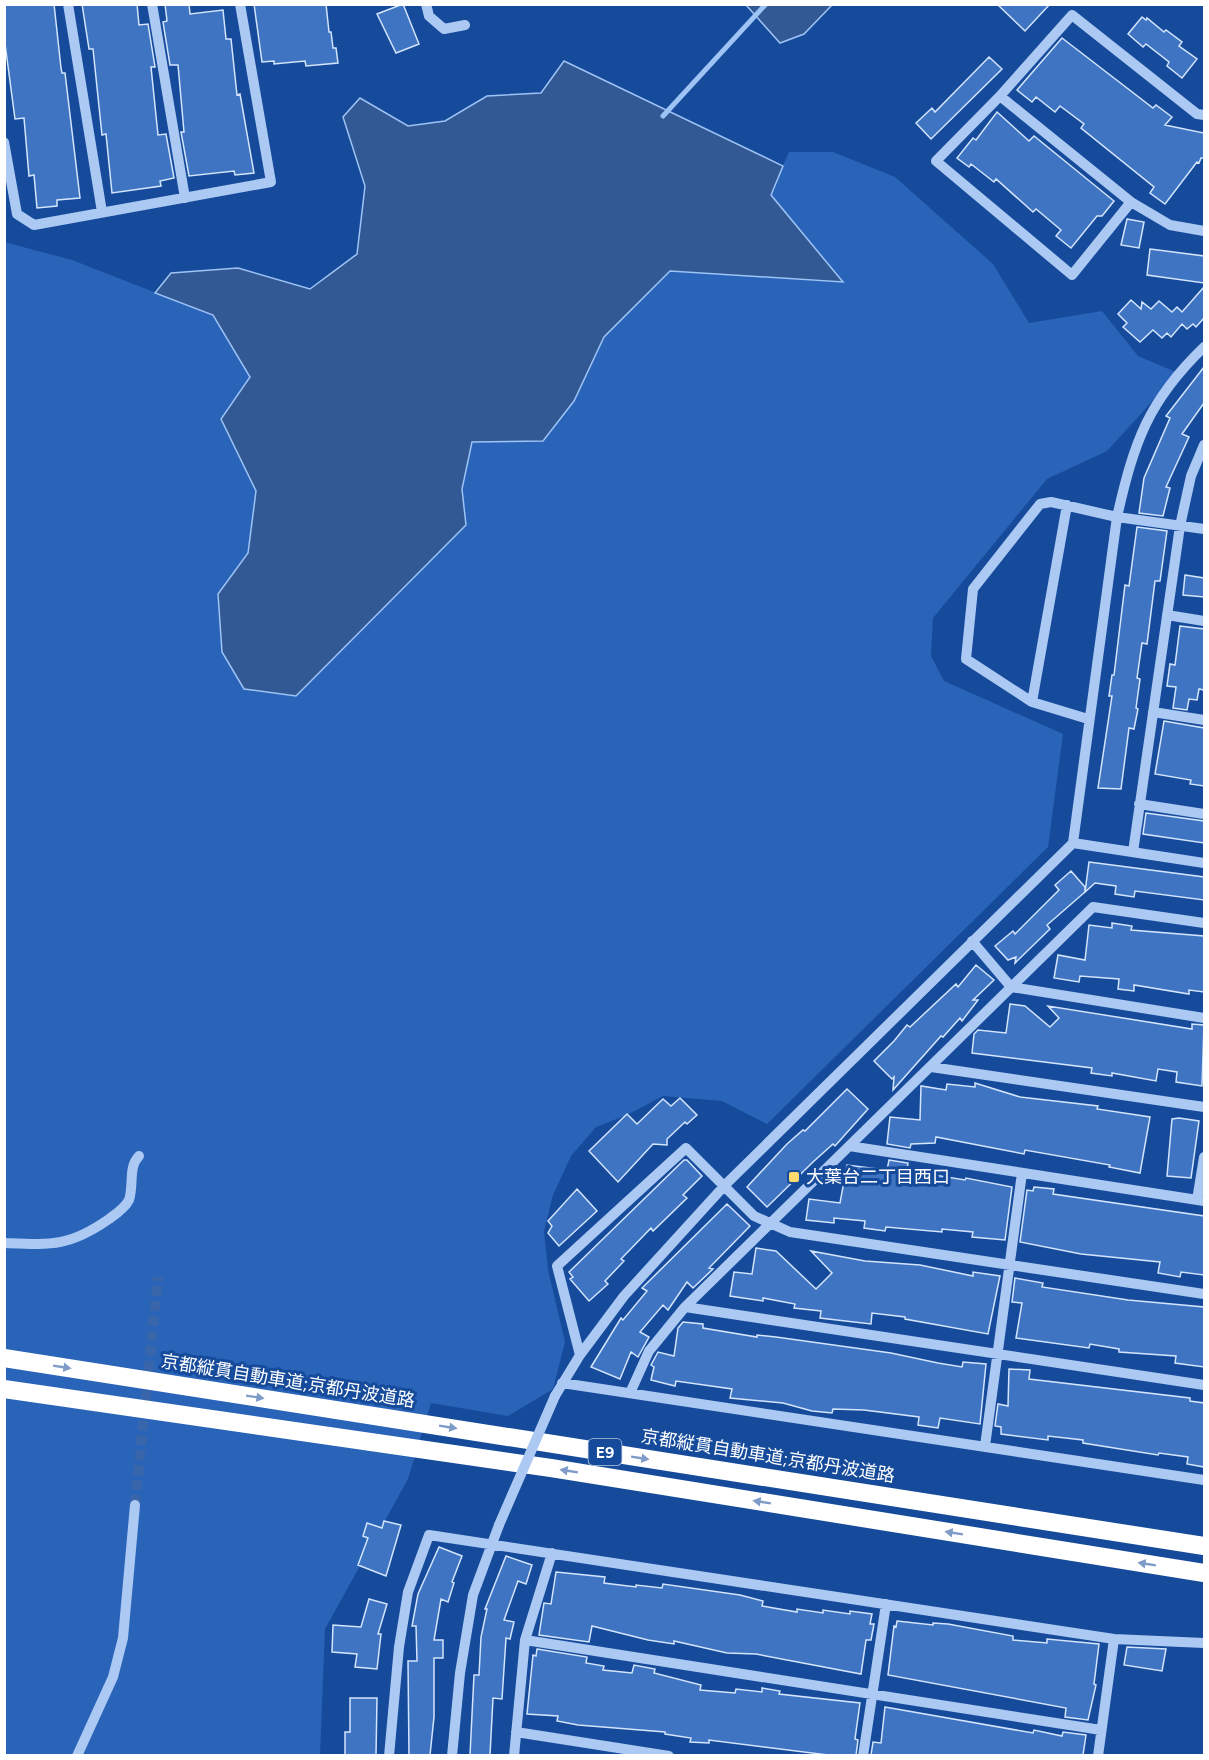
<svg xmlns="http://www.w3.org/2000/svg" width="1209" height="1760" viewBox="0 0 1209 1760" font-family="Figtree,'Noto Sans JP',sans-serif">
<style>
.green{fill:#2964b9}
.water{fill:#335994;stroke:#9ec3f5;stroke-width:1.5}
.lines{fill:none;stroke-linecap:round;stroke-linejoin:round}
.stream{stroke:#9ec3f5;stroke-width:5}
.building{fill:#3e74c2;stroke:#d3e4fd;stroke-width:1.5}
.minor-tunnel{stroke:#3966aa;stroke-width:10;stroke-dasharray:10 5;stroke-linecap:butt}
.minor{stroke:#abc9f3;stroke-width:10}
.highway{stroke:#fff;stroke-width:18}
.minor-bridge{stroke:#abc9f3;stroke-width:10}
.oneway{fill:#7f9cc8}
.poi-dot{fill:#ffda6d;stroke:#164b9b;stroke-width:2}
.labels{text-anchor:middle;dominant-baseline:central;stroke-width:6;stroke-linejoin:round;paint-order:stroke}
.shield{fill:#164b9b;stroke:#b9c9e1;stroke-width:1.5}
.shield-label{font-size:16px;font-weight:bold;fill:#fff}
.poi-label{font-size:18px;fill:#fff;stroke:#164b9b;text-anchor:start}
.street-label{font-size:18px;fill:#fff;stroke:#164b9b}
</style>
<rect width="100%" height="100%" fill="#164b9b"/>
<path class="green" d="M789,152H833L895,177L993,264L1029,323L1102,311L1138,356L1178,373L1107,451L1047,479L933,618L931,656L944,681L1063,734L1048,847L767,1124L722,1101L663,1096L627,1115L596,1127L571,1156L553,1195L544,1231L548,1270L565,1342L553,1389L508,1416L431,1403L408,1479L325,1629L320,1755H5L4,242L72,260L213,315L250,377L221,420L256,491L248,553L218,594L296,696L466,525L462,489L472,442L574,401L604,337L670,271L843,282L770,195Z"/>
<path class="water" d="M746,5H832L804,34L780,43Z
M564,61L783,166L771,195L843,282L670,271L604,337L574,401L543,441L472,442L462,489L466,525L296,696L244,689L222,652L218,594L248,553L256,491L221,419L250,377L213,315L155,293L171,273L238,268L310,289L357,254L365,186L343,117L360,98L408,126L445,121L487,96L541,93Z"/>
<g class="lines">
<path class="stream" d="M663,116L766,4"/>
</g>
<path class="building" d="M4,4H54L61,68L62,73H65L80,198L57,200V206L37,208L34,175L29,176L24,118L15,119L4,36Z
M82,4H137L139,25L148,24L155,67H151L158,135L166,134L174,178L160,181L161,186L112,193L106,134L102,135L93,49H89Z
M165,4H189L190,14L223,10L226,39H231L237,95L240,94L254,173L235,175L234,171L189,176L181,132H184L178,65H170L163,22L167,21Z
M254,4H326L329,32H331L333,48H336L338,63L306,66L305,61L274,64V61L262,62Z
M403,4L419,44L396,53L377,14Z
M997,4H1050L1025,31Z
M1142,17L1146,20L1147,18L1164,32L1166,30L1182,42L1179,46L1197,59L1182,78L1167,66L1169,62L1146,44L1143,47L1128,34Z
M1062,38L1153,108L1156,105L1172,117L1165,125L1204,133V158H1201L1199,163L1197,162L1165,204L1150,193L1154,187L1081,128L1084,124L1060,106L1055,112L1036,97L1032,102L1017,90Z
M989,57L1002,69L931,139L916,123L932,108L935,112Z
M997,112L1029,141L1034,136L1114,201L1102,216H1097L1071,248L1056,236L1061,230L1036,209L1033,212L996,179L994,182L971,164L969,167L957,158L973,138L976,140Z
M1127,219L1144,222L1139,248L1121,245Z
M1150,249L1204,256V283L1147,275Z
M1204,287V318L1196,327L1193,324L1187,329L1182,324L1171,337L1167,333L1162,338L1153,330L1140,342L1123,327L1127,323L1118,314L1131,300L1141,309L1142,302L1151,309L1159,301L1172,312L1177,307L1182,312Z
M1204,367V403L1182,434L1189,437L1166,487L1170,488L1163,516L1139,513L1144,478L1170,418L1166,416Z
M1137,527L1167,531L1160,581H1155L1147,644L1142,643L1137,678L1140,679L1136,708L1138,709L1134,729L1129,728L1121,789L1098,788L1112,696H1109L1112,675H1114L1125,585L1129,586Z
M1185,575L1204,578V597L1183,595Z
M1180,626L1204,629V690L1199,689L1197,700L1189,699L1187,710L1173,708L1176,687L1167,686L1170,664L1175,665Z
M1164,721L1204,728V786L1190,784L1191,780L1155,774Z
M1146,813L1204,821V843L1143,834Z
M1089,862L1204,877V900L1135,891L1134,897L1115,894L1116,886L1095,883L1085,892Z
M1071,871L1085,887V892L1047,925L1050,929L1015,963L1016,957L1008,960L995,946L1013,931L1015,934L1059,890L1055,885Z
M1112,923L1132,926L1131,930L1204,936V992L1189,990V994L1134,985V991L1118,989L1119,979L1080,976L1079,982L1054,978L1058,955L1085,960L1089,925L1112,928Z
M976,965L994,980L973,1000H978L962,1021L960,1018L943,1037L941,1036L893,1090L894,1077L892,1079L874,1061L894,1041L907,1025L910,1027L956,984L958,987Z
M1010,1004L1025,1006L1050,1027L1059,1018L1048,1006L1192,1029V1024L1204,1025L1202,1086L1176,1082L1177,1072L1158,1069L1156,1081L1112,1073V1076L1091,1073L1092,1068L972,1053L974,1034L978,1030L1006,1033Z
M975,1083L1020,1097L1098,1106L1097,1109L1150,1117L1140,1173L1109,1167L1110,1165L1025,1150L1024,1154L936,1137L935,1143L911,1144L910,1148L887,1144L890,1117L920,1120L921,1086L946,1090L947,1084L975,1087Z
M847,1089L868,1109L835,1146L833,1144L813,1162L767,1207L747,1187L787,1144L803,1130L805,1131Z
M680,1098L697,1115L687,1124L685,1122L667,1139V1145L653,1144L618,1182L589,1151L627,1114L637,1124L663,1099L671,1106Z
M1179,1118L1199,1121L1191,1178L1167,1176L1172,1119Z
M684,1160H687L702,1176L683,1195L687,1198L653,1231L651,1228L621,1259L624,1261L605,1281L608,1284L589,1301L570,1279L573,1277L569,1272Z
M889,1160L908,1163L907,1169L935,1173L934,1175L965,1180L966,1178L1012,1187L1005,1240L972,1237L973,1232L942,1229V1232L886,1227L885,1231L864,1228L865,1221L834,1218V1223L806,1220L809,1199L840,1203L847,1165L887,1170Z
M1034,1187L1054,1189L1053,1194L1204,1216V1275L1181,1272L1180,1277L1158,1273L1160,1262L1081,1254L1020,1242L1027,1190L1033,1191Z
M577,1189L597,1211L559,1246L548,1233L552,1226L548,1221Z
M727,1204L750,1226L709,1268L713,1269L693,1288L687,1282L668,1310L663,1305L640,1332L649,1337L638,1357L631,1352L620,1379L591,1367L621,1318L623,1320L647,1291L642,1288Z
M756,1248L776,1251L816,1289L832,1273L811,1251L865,1261L920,1265L973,1276V1272L1000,1276L988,1334L905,1319V1317L872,1313L871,1324L820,1318L821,1311L794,1308L795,1304L763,1298V1301L730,1296L734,1272L752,1274Z
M1015,1278L1043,1283L1042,1287L1128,1300L1204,1307V1367L1175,1363L1176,1356L1119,1352V1349L1090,1344L1089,1348L1016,1338L1022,1303L1012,1302Z
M683,1322L703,1324V1328L757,1337V1335L776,1337L891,1353L938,1363L962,1367L963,1362L986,1364L980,1424L940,1418L938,1428L918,1425L919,1417L864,1410L833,1409L832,1413L812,1411L783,1403L730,1398L732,1389L676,1381L675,1386L651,1380L654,1367L651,1365L658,1352L674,1356L678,1328Z
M1009,1369L1030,1370L1029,1379L1190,1398V1401L1204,1403V1467L1187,1464L1188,1457L1159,1453L1158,1455L1083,1443V1440L1048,1436V1440L1001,1434V1427L995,1426L998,1404L1008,1406Z
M384,1521L401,1525L386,1576L358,1565L368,1538L363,1536L367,1523L382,1528Z
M439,1547L462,1556L452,1582L454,1583L448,1602L441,1599L434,1640H443V1658H434V1717L430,1755H409L408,1661H417L416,1626H412L418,1594Z
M506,1556L532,1565L526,1584L518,1581L504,1620L514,1622L510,1639L506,1638L502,1699L493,1698L490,1755H470L474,1675H479L481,1637L487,1609H485Z
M556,1572L605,1577L604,1583L636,1587V1585L662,1588L663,1584L740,1595L763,1601L762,1606L797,1612V1609L823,1613V1610L850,1614V1611L872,1614L870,1624H874L871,1640H866L861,1674L756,1654L727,1653L674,1641V1644L648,1640L592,1626L589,1642L539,1635L544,1603L551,1604Z
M369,1599L387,1604L378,1634H381L377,1669L355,1667L357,1654L332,1652L333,1625L361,1627Z
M897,1621L933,1625V1623L948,1624L1013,1636V1640L1047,1643V1639L1099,1644L1094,1684L1096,1685L1088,1720L1065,1717L1066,1708L888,1675L894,1626L896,1627Z
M1127,1647L1166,1649L1162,1671L1124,1665Z
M537,1649L587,1657L586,1663L604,1666L603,1670L632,1673L634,1665L655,1669L654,1673L701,1685L700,1690L735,1693L736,1689L762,1692V1688L780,1691L779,1694L860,1703L855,1739L858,1740L856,1755H828L709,1740V1743L690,1742L691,1738L665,1734V1732L578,1725L557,1721L558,1716L527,1714L533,1655L536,1656Z
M350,1698H377L376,1755H345V1732H350Z
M885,1707L1033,1733L1034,1730L1062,1736L1063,1732L1086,1735L1083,1755H871L873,1742L881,1743Z"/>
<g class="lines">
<path class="minor-tunnel" d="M135,1505L158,1277"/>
<path class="minor" d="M68,4L102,212
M152,4L185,198
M426,4L429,16L444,29L465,25
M1000,96L1131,202L1170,225L1204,231
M4,142L17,214L34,225L271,182L240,4
M1131,202L1072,275L936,161L1000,96L1072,15L1197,114L1204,115
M1167,615L1204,621
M1032,702L1067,505
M1153,712L1204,720
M1088,719L1032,702L966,659L973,589L1040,504L1051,502L1117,517L1204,529
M1139,804L1204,814
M1073,843L1204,863
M1133,852L1180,526L1191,476L1204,445
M972,941L1011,987L1204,1018
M931,1067L1204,1107
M849,1146L1204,1201
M1197,1200L1204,1157
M4,1243C51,1245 69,1247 109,1219C116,1214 125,1208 129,1200C134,1185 128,1167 139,1156
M685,1307L1204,1385
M580,1355L557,1266L686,1148L754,1216L790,1232L1204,1294
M562,1383L1204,1480
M630,1393L649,1351L685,1307L1093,907L1204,923
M555,1396L580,1355L624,1296L726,1184L1073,843L1117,517C1134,442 1148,401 1204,347
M985,1446L1022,1173
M525,1640L1101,1730
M516,1732L669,1756
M77,1756L113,1677L123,1638L135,1505
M389,1756L399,1647L408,1592L429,1535L1114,1639L1204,1643
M452,1756L460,1673L473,1595L499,1525
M514,1756L525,1640L552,1553
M863,1756L886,1604
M1098,1756L1114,1639"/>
<path class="highway" d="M4,1358L1204,1546
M4,1389L551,1468L1204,1573"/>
<path class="minor-bridge" d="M499,1525L555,1396"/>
</g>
<defs><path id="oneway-solid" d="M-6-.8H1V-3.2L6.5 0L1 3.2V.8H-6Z" transform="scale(1.5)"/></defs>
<g class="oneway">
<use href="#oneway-solid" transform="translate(62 1367) rotate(9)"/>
<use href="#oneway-solid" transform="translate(255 1397) rotate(9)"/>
<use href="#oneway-solid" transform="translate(448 1427) rotate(9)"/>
<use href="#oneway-solid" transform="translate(640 1458) rotate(9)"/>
<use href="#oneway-solid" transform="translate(569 1471) rotate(-171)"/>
<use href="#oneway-solid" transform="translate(762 1502) rotate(-171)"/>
<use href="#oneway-solid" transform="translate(954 1533) rotate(-171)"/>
<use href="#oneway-solid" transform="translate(1147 1564) rotate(-171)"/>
</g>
<rect class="poi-dot" x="788" y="1171" width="12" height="12" rx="3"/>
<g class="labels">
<rect class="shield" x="588.5" y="1439" width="33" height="26" rx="4.5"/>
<g class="shield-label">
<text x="605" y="1452">E9</text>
</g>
<g class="poi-label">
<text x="806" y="1177">大葉台二丁目西口</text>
</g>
<g class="street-label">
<text transform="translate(288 1381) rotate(9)">京都縦貫自動車道;京都丹波道路</text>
<text transform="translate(768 1456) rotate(9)">京都縦貫自動車道;京都丹波道路</text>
</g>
</g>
<rect width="1209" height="1760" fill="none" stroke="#ffffff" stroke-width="12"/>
</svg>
